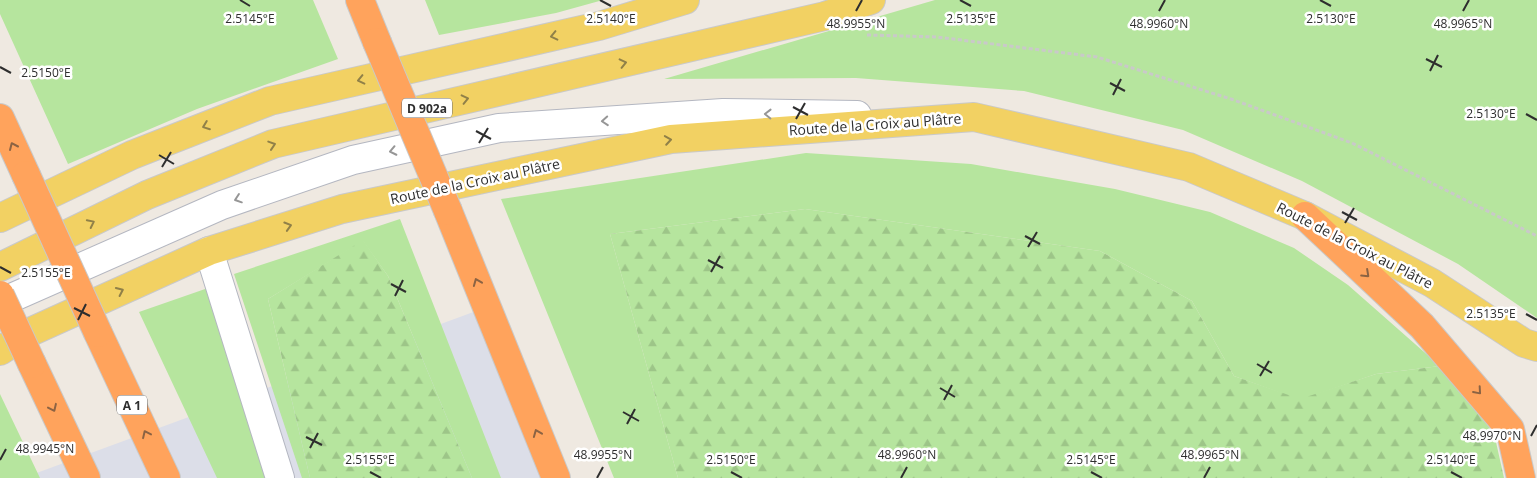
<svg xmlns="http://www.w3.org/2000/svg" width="1537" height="478" viewBox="0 0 1537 478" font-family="'Open Sans',sans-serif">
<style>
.airport{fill:#dcdee8}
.grass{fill:#b6e59e}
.forest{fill:url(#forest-firs)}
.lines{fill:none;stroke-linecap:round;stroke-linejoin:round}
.minor-casing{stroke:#b4b7c1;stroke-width:30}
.major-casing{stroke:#c9c9c9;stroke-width:30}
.highway-casing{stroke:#c9c9c9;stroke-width:30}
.path{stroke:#c9c9c9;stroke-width:3;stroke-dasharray:4 2.5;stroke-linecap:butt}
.minor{stroke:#fff;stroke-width:28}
.major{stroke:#f2d163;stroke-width:28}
.highway{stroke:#ffa35c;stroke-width:28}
.highway-bridge-casing{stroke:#c9c9c9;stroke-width:30;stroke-linecap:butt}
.highway-bridge{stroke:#ffa35c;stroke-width:28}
.oneway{stroke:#908048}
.oneway2{stroke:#969696}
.oneway3{stroke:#8c6343}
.ticks{fill:none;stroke:#2e2e2e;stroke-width:2}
.labels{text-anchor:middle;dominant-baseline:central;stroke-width:5;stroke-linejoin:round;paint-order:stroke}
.shield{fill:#fff;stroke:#6d6d6d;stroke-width:1}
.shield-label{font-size:12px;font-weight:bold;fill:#2e2e2e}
.street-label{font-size:14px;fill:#2e2e2e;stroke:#fff}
.ticks-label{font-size:12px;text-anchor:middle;fill:#2e2e2e;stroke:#fff;stroke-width:5;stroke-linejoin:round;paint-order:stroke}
</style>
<defs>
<pattern id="forest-firs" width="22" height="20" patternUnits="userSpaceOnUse" patternTransform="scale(1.25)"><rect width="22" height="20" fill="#b6e59e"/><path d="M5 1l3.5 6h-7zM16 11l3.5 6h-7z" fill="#9dc588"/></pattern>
</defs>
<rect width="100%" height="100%" fill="#efe9e1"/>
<path class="airport" d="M487,307L563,478H23Z"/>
<path class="grass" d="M0,0H313L338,59L197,109L68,164L0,14Z
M425,0H603L556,13L439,35Z
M935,0H1537V318L1458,264L1302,181L1183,130L1024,91L856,78L664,79Z
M806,153L971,164L1115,189L1210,212L1294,248L1348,285L1440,366L1376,374L1300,400L1234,376L1192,301L1100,251L805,209L610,234L678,478H614L501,199Z
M400,219L501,478H472L388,276L363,241L268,299L310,478H302L234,274Z
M208,288L266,478H217L139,312Z
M0,394L40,478H0Z"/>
<path class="forest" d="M805,209L1100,251L1192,301L1234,376L1300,399L1376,374L1440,366L1494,433L1504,478H678L610,234Z
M363,240L388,276L472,478H310L268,299Z"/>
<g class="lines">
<g class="minor-casing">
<path id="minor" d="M209,251L280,478
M0,303L222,205L353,160L499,128L723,113L857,115"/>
</g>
<g class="major-casing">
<path id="major" d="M0,218L132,155L270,101L599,26L685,0
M0,267L147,195L273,144L825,16L871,0
M0,351L28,333L209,251L342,209L671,139L974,117L1189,167L1305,216L1432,283L1524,343L1537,347"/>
</g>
<g class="highway-casing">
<path id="highway" d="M360,0L377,42
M0,118L26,175
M448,211L556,478
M1305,216L1422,326L1510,429L1521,478
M98,333L166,478
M32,364L86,478"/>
</g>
<path class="path" d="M867,35L937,37L1097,57L1231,99L1352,143L1537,236"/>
<use href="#minor" class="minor"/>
<use href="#major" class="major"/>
<use href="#highway" class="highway"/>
<g class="highway-bridge-casing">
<path id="highway-bridge" d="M377,42L448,211
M26,175L98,333
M0,295L32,364"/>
</g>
<use href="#highway-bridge" class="highway-bridge"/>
</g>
<defs><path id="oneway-chevron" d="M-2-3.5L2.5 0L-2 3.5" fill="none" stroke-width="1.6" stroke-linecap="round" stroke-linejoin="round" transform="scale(1.25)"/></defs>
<g class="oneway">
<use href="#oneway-chevron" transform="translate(554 36) rotate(167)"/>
<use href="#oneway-chevron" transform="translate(623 63) rotate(-13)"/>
<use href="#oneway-chevron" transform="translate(361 80) rotate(167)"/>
<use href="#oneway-chevron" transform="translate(465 99) rotate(-13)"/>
<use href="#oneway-chevron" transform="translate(206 126) rotate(159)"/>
<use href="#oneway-chevron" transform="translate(668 140) rotate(-9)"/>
<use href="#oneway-chevron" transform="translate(272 145) rotate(-18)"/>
<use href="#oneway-chevron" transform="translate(91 223) rotate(-26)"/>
<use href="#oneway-chevron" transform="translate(288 226) rotate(-17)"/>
<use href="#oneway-chevron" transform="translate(120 291) rotate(-25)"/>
</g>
<g class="oneway2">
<use href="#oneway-chevron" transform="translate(768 114) rotate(-179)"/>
<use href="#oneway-chevron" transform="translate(605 121) rotate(176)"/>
<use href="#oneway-chevron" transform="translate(393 151) rotate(168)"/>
<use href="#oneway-chevron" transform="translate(238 199) rotate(161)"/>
</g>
<g class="oneway3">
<use href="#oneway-chevron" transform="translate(13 146) rotate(-114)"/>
<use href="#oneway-chevron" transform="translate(1366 274) rotate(43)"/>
<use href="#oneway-chevron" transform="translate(477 282) rotate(-112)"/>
<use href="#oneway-chevron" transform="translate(1478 391) rotate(49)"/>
<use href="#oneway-chevron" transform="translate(53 408) rotate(65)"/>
<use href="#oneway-chevron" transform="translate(537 433) rotate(-112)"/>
<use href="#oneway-chevron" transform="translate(146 434) rotate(-115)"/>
</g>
<path class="ticks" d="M240,0L250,6M600,0L611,6M960,0L971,6M1320,0L1331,6M856,11L862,0M1159,11L1165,0M1463,11L1469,0M1426,59L1442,67M0,67L11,73M1430,71L1438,55M1110,83L1125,91M1113,95L1121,79M793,107L808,115M1526,114L1537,120M796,119L805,103M476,131L491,139M479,143L488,128M159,155L174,164M162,167L171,152M1342,212L1357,220M1345,223L1354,208M1025,236L1040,244M1028,247L1037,232M708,260L723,268M0,267L11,273M711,272L720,256M391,284L406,292M395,296L403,280M74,308L90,316M1526,314L1537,320M78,320L86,304M1257,364L1272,373M1260,376L1269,361M940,388L955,397M944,400L952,385M623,412L639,421M627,424L635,409M1531,436L1537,425M306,437L322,445M310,448L318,433M0,460L6,449M370,472L381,478M731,472L742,478M1091,472L1102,478M1451,472L1462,478M597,478L603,467M901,478L907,467M1204,478L1210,467"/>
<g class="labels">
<g class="shield">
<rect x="402" y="98.5" width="50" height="19" rx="4"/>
<rect x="117" y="395.5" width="30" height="19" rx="4"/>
</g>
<g class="shield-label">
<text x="427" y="108">D 902a</text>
<text x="132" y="405">A 1</text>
</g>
<g class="street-label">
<text transform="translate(875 124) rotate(-4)">Route de la Croix au Plâtre</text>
<text transform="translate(475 181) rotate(-12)">Route de la Croix au Plâtre</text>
<text transform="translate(1355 245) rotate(27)">Route de la Croix au Plâtre</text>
</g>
</g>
<g class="ticks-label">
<text x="250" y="23">2.5145°E</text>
<text x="611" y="23">2.5140°E</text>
<text x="971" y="23">2.5135°E</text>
<text x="1331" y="23">2.5130°E</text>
<text x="856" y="28">48.9955°N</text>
<text x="1159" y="28">48.9960°N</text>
<text x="1463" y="28">48.9965°N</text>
<text x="46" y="77">2.5150°E</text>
<text x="1491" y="118">2.5130°E</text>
<text x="46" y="277">2.5155°E</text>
<text x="1491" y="318">2.5135°E</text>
<text x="1492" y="440">48.9970°N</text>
<text x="45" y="453">48.9945°N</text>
<text x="603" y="459">48.9955°N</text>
<text x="907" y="459">48.9960°N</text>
<text x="1210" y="459">48.9965°N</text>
<text x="370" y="464">2.5155°E</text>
<text x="731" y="464">2.5150°E</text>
<text x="1091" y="464">2.5145°E</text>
<text x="1451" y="464">2.5140°E</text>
</g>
</svg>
